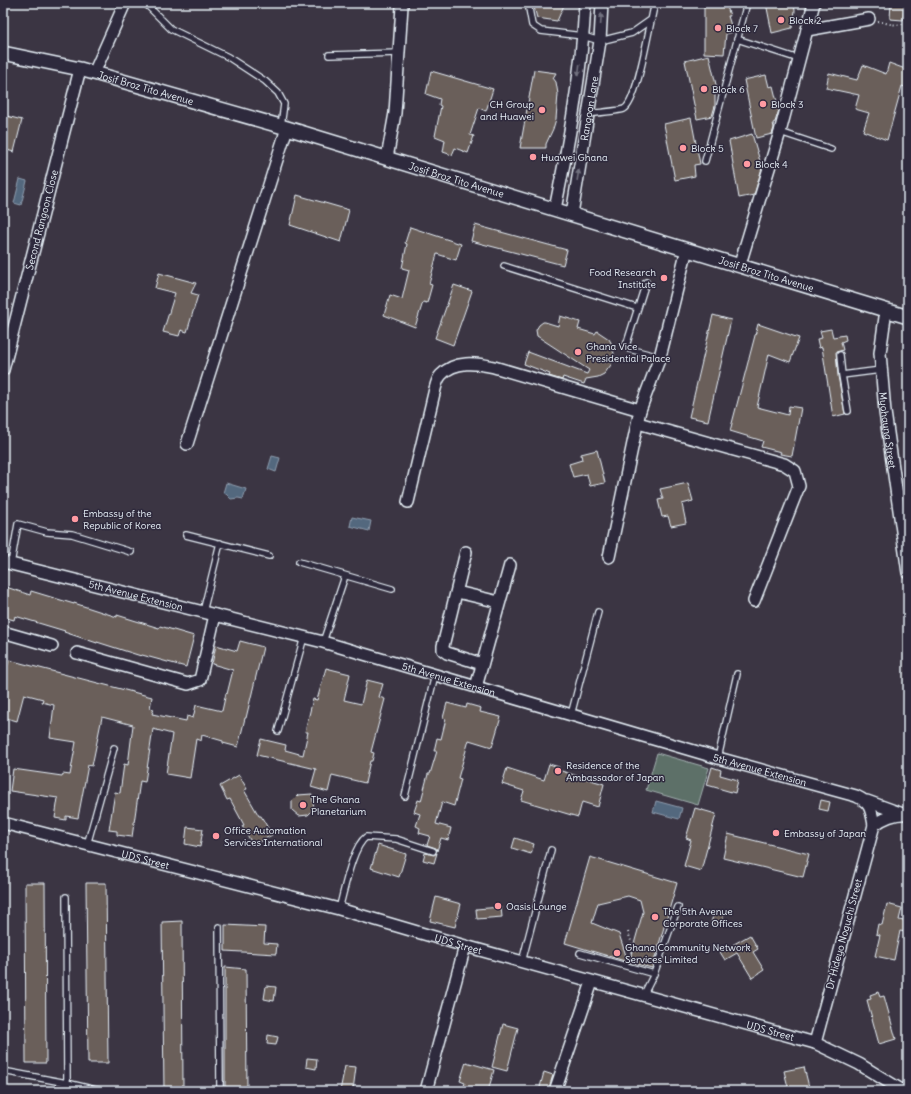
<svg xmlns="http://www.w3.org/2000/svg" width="911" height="1094" viewBox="0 0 911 1094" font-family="Delius,sans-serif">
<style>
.green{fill:#5d6f67;stroke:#a2b0b0}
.water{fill:#53677e;stroke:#8f9eaf}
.building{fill:#6b5f5a;stroke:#e8f1f8}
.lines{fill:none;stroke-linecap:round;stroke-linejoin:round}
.service-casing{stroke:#e8f1f8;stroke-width:8}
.minor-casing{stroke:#e8f1f8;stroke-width:14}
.tertiary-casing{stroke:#e8f1f8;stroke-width:16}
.path{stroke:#e8f1f8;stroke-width:2;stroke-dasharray:1 3;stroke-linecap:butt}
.service{stroke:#2f2a3d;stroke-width:5.5}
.minor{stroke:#2f2a3d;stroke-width:11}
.tertiary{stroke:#2f2a3d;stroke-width:13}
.oneway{fill:#70707e}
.poi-dot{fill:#ff9aa2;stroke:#2f2a3d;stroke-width:1.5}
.labels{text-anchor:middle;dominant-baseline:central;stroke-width:3;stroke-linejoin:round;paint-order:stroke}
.poi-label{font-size:10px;fill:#e8f1f8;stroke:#2f2a3d;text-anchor:start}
.street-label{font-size:10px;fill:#e8f1f8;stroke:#2f2a3d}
</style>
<rect width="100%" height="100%" fill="#3b3543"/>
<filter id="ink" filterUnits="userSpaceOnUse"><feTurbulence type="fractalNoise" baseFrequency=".025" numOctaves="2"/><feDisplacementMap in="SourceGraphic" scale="8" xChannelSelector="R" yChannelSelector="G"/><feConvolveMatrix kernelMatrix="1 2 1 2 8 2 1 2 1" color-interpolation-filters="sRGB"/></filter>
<g filter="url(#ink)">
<path class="green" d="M657,753L709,768L698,805L646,790Z"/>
<path class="water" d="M20,179L27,181L21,205L14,203Z
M272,456L280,458L276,472L268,469Z
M226,483L246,489L243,499L238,498L231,499L226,494L223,493Z
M352,517L371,521L369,531L350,526Z
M656,801L682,808L679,819L653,812Z"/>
<path class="building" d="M533,3H565L557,21L537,18Z
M704,3H726L730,16H728L733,32L726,34L724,54L704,53Z
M766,3H794L795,11L792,28L772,33Z
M891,3H905L903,20L890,19Z
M709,55L718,93L715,94V106L712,116L697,119L685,61Z
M889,63L908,70V88L902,86L887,140L863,131L869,113L855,109L859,95L826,88L829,73L857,80L863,65L886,74Z
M534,70L556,73L553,78L556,82L558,94L556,119L553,129L546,144V148H520Z
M431,71L493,89L486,111L479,108L470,135L474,136L468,153L455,148L452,155L443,152L445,140L435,136L441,106L439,105L440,99L426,94Z
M766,75L769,87L773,86L779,110L775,122L773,123L774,128L772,134L756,138L744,80Z
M3,115L22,120L14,152L3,149Z
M691,118L700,164L694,165L695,176L675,180L664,124Z
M752,134L762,168L754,195L739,198L729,141Z
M297,195L349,210L341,242L290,225Z
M475,225L567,250L563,265L471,241Z
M410,227L461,244L456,260L437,254L429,284L432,285L427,303L423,302L415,327L384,315L390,295L402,299L409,270L402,268L407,244L405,243Z
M159,273L196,283L191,293L198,295L187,332L181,330L179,336L163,332L175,293L155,288Z
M454,285L472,291L453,345L435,338Z
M713,315L731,320L708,421L689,417Z
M560,316L580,322L578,329L595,334L597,331L609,339L613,346L614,355L611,365L604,374L598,377L586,379L584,384L563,377L562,380L549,376L550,374L524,364L528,352L587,374L589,370L537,336L536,330L539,325L543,322H545L558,326Z
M758,324L799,338L790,362L769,354L757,407L788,415L789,406L801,408L792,456L780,454L781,452L761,447L763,441L730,431Z
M831,329L833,337L845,335L846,340L841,342L843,350L836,352L838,376L845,414L833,417L822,347L819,348L817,339L822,338L820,331Z
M597,450L605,483L590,486L587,474L573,477L569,464L582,460L581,454Z
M688,483L693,501L682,504L686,523L671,526L668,516L662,517L658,500L663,499L660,489Z
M3,586L30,595L31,591L74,604V603L117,617V615L159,628L160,626L194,636L186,667L142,655L141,656L97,642V643L64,632L65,631L15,616L14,620L3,617Z
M240,641L263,647L246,718H245L238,747L223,743V741L202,735L201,741L196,739L190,778L166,774L172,734L153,729L145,782L140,781L132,837L117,835V831L109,830L115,792L120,793L124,764L128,765L133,725L102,717L92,766L88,765L78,818L66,816V820L55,818L58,798L10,791L13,769L62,776L63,774L70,775L76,742L50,738L54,705L42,702L43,699L24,694L17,721L3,717V683L9,660L152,697L150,708L154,709L152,714L186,721L187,716L193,718L196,705L222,711L226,693L227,694L233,670L212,664L216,645L237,651Z
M326,668L350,674L344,700L361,704L367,680L383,684L379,697L385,699L371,752L374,753L372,761H370L365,783L332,775L328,792L311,787L316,769L257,755L261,739L286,745L285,750L303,755L308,732H305L313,699L317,700Z
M447,703L466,708L467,704L481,708L480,712L501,717L492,747L469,740L458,778L461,779L454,806L442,802L436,824L451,828L448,840L441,838L437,851L436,848L427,845L430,836L419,833L420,828L416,826L420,814L414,812L418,800L421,801L428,774H430L437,751H434L437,738L441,739L446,719L443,718Z
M549,764L559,767L558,770L604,784L598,807L582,802L578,817L521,800L524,791L502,784L507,768L544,780Z
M712,767L721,770L720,775L738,780L735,793L707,785Z
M239,775L247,789L244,790L259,816H261L272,835L253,845L242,826L244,825L230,799L227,800L220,786Z
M312,794L314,809L308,815L299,816L292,810V801L298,795Z
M821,800L830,802L828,811L819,809Z
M695,808L716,814L701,871L684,866L691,840L686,838Z
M187,827L203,829L200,847L185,844Z
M728,834L809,854L803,877L723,858Z
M515,838L534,844L531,854L512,848Z
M378,845L406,854L399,877L371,868Z
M425,853L434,855L437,853L434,863L423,860Z
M590,857L677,883L652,968L629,962L643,912L640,900L628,896L598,903L592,923L619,934L628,962L565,943Z
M25,883H45L46,1063H26Z
M86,883H106L108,1063H88Z
M436,897L461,904L455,927L430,921Z
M887,904L902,908L899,920L908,922L906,932L900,931L894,960L875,956L880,935L876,934L878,924L882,925Z
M501,907L502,917L477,919L476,909Z
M714,912L724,914L721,926L711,923Z
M182,921L183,1091H164L162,922Z
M225,925L265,927L264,943L277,944L276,954L225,951Z
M750,935L758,949L753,952L764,970L752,978L737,953L725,960L720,952Z
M225,967L246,969L247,1091H225Z
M266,986L276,987L274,1001L264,999Z
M878,992L880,997L884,996L896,1039L879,1044L867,1000L871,999L870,995Z
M503,1024L518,1028L507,1071L492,1067Z
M268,1035L278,1037L276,1045L267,1044Z
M307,1058L317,1059L316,1069L306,1067Z
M466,1062L494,1070L488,1091H462L465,1083L460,1081Z
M345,1066L356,1067L353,1090L350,1091H340Z
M804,1067L810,1091H789L784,1071Z
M544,1072L553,1075L548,1091H539Z"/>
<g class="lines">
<g class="service-casing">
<path id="service" d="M145,3L171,29L228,57L265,81L278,93L284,104L281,126
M528,3L532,25L541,31L583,36L600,41L632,33L652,19
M737,39L799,59
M329,55L399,53
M587,114C595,113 619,111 624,109C638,102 650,20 655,3
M780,132L831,149
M705,161L747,3
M504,266L637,308
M646,282L626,346L629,349L660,357
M840,355L842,375L848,411
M842,375L881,370
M186,535L269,556
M299,562L392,589
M11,564L18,524L47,532L72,534L131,552
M203,612L220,543
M323,642L345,576
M571,715L598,612
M278,731L304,637
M718,758L737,674
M405,796L435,675
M87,845L114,748
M339,909C344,892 352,847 366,837L396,839L433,851
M219,927L220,1091
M580,953L654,974L643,996
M522,962L551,850
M654,974L678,907
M3,1071L67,1083L100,1091
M65,1091L67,1083L66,897"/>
</g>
<g class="minor-casing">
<g id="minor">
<path d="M807,30L869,19"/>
<path d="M94,73L125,3"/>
<path d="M387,158L395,113L402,6"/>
<path d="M555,209C569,141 582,72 585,3"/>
<path id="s1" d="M572,214L600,41L602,3"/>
<path d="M740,264L780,132L814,3"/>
<path id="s2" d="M886,310L880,353L885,412L908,573"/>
<path id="s3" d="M3,370L80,69"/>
<path d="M638,423L784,464L795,471L799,486L754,601"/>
<path d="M187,444L287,128"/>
<path d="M408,502L435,389C436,385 438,378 441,375C455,360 476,363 494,367L640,410"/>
<path d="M466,552L443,646V650L447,653L482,664"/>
<path d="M609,557L640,410L660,357L687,249"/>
<path id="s4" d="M3,562L323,642L718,758L856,796C871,803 871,809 874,825L815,1043"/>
<path d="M457,592L499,602"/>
<path d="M3,632L52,646"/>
<path d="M77,653L188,684L200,680L215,615"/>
<path d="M476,687L510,565"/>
<path d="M867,801L900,813"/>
<path id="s5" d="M3,823L339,909L465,946L815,1043L859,1064L903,1091"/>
<path d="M874,825C885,817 895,813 908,814"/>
<path d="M426,1091L465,946"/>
<path d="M555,1091L592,982"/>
</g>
</g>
<g class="tertiary-casing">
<g id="tertiary">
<path id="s6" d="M3,53L80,69L287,128L908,317"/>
</g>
</g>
<path class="path" d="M878,21C889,24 898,27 908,22
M628,932L631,941V958"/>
<use href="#service" class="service"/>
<use href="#minor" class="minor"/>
<use href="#tertiary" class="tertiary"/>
</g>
<defs><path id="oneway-solid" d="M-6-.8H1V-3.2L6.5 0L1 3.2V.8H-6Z"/></defs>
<g class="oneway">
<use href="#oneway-solid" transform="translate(601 19) rotate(-86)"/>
<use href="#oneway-solid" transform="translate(579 70) rotate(97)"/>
<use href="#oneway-solid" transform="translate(578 175) rotate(-81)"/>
</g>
</g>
<g class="poi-dot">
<circle cx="781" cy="20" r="4"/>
<circle cx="718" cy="28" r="4"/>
<circle cx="704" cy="89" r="4"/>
<circle cx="763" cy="104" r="4"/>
<circle cx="542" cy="110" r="4"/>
<circle cx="683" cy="148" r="4"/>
<circle cx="533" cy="157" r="4"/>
<circle cx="747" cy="164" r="4"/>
<circle cx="664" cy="278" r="4"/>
<circle cx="578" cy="352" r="4"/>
<circle cx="75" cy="519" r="4"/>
<circle cx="558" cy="771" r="4"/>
<circle cx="303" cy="805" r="4"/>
<circle cx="776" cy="833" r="4"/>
<circle cx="216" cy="836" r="4"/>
<circle cx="498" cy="906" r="4"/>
<circle cx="655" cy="917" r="4"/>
<circle cx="617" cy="953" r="4"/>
</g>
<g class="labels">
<g class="poi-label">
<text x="789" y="20">Block 2</text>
<text x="726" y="28">Block 7</text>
<text x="712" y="89">Block 6</text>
<text x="534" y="104" text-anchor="end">CH Group<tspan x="534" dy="12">and Huawei</tspan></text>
<text x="771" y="104">Block 3</text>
<text x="691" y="148">Block 5</text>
<text x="541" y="157">Huawei Ghana</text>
<text x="755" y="164">Block 4</text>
<text x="656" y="272" text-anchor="end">Food Research<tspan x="656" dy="12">Institute</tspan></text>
<text x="586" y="346">Ghana Vice<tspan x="586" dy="12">Presidential Palace</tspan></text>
<text x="83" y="513">Embassy of the<tspan x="83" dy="12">Republic of Korea</tspan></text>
<text x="566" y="765">Residence of the<tspan x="566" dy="12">Ambassador of Japan</tspan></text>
<text x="311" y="799">The Ghana<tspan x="311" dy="12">Planetarium</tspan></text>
<text x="224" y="830">Office Automation<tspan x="224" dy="12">Services International</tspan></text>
<text x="784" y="833">Embassy of Japan</text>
<text x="506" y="906">Oasis Lounge</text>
<text x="663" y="911">The 5th Avenue<tspan x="663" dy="12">Corporate Offices</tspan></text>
<text x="625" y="947">Ghana Community Network<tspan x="625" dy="12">Services Limited</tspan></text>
</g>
<g class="street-label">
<text stroke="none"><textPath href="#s6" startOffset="147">Josif Broz Tito Avenue</textPath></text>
<text stroke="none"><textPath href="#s1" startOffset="107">Rangoon Lane</textPath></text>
<text stroke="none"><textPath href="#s6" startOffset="471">Josif Broz Tito Avenue</textPath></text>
<text stroke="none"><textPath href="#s3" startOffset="155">Second Rangoon Close</textPath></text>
<text stroke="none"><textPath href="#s6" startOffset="795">Josif Broz Tito Avenue</textPath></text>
<text stroke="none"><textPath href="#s2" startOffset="121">Myohaung Street</textPath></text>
<text stroke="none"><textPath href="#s4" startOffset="137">5th Avenue Extension</textPath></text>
<text stroke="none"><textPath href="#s4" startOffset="461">5th Avenue Extension</textPath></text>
<text stroke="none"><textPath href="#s4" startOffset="785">5th Avenue Extension</textPath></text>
<text stroke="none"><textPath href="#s5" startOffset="147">UDS Street</textPath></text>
<text transform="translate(844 934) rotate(-75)">Dr Hideyo Noguchi Street</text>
<text stroke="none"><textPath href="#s5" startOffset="471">UDS Street</textPath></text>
<text stroke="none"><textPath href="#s5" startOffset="795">UDS Street</textPath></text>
</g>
</g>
<rect width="911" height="1094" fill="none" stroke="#2f2a3d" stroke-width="16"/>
<rect x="8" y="8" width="895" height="1078" fill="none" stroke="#e8f1f8" stroke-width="1.5" filter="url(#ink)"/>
</svg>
